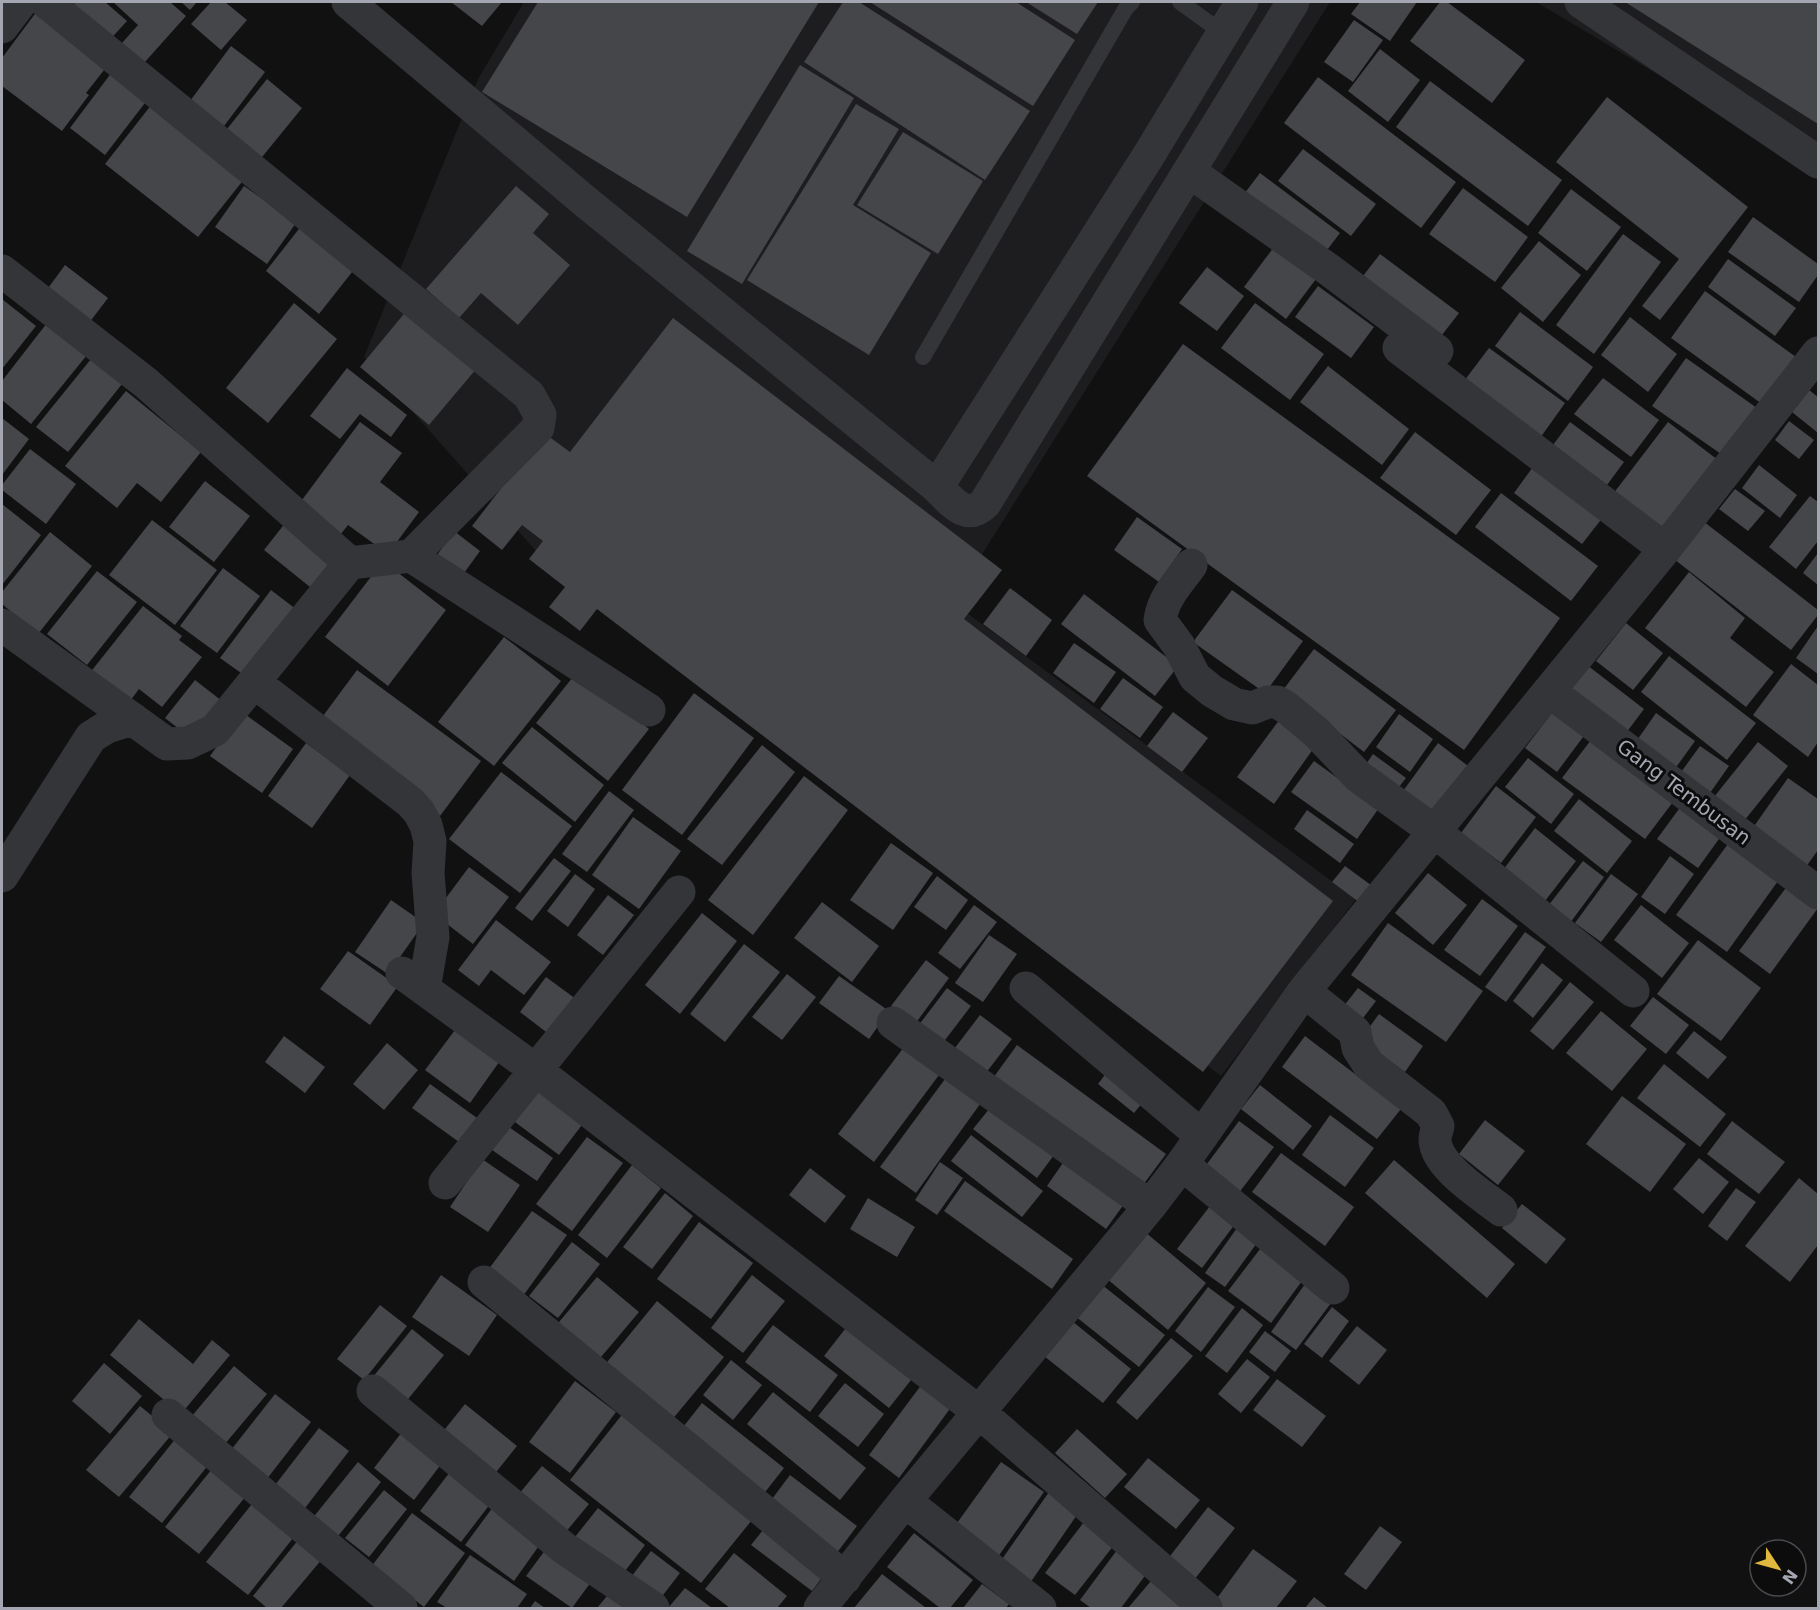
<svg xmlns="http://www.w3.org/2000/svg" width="1820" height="1610" viewBox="0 0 1820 1610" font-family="'DejaVu Sans',sans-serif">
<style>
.built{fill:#1d1d1f}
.building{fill:#45464a}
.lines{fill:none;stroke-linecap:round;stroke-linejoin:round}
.service{stroke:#343539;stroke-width:16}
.minor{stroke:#343539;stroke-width:33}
.labels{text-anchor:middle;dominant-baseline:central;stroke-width:6;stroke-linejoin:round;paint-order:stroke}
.street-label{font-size:20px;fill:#a4a7b2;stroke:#0c0c0d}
</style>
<rect width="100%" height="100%" fill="#111112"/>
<path class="built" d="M524,2H1330L952,602L1356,899L1221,1076L550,567L364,357L478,79Z
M1536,2H1818V170Z"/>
<path class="building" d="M76,2H105L127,21L106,44L68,9Z
M113,2H170L186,16L144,63L122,43L138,25Z
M181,2H197L190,10Z
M211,2H225L247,20L221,50L191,24Z
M451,2H502L482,26Z
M538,2H819L687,217L482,92Z
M843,2H859L1030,111L985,180L804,62Z
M870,2H1016L1075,40L1033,106Z
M1026,2H1098L1077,34Z
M1360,2H1417L1390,41L1351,14Z
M1440,2H1447L1525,60L1492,103L1410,41Z
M1625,2H1818V124Z
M37,11L108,65L86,93L89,95L62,131L2,86V58Z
M1354,20L1383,40L1353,82L1324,62Z
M231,46L265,72L224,126L190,101Z
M1380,49L1420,80L1388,122L1348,91Z
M800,65L854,98L742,284L687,251Z
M112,72L148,99L105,155L70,128Z
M1318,77L1456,182L1421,228L1284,123Z
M267,79L302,108L258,162L223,134Z
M1430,81L1562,180L1528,226L1396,127Z
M1607,97L1748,207L1660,320L1642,306L1679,259L1556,162Z
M152,104L245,178L198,237L105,164Z
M856,104L899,129L853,205L931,253L869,355L747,280Z
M903,132L983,181L938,254L857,205Z
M1303,149L1376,204L1351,236L1278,181Z
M1260,173L1340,233L1321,258L1241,198Z
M244,186L296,223L267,264L215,227Z
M516,186L549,214L533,233L570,265L518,325L481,293L459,318L426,289Z
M1463,188L1528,237L1495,282L1429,234Z
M1571,189L1621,227L1587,271L1538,233Z
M1753,217L1818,264V275L1799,302L1728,252Z
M302,225L356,267L319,314L266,271Z
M1623,234L1661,262L1594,354L1556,325Z
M1539,241L1581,275L1543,322L1501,288Z
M1277,243L1319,275L1286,319L1244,287Z
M1380,254L1459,313L1435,344L1356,285Z
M1728,259L1796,308L1775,336L1708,287Z
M65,265L108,298L86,327L43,295Z
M1207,267L1244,296L1217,331L1179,303Z
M1318,286L1374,327L1351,358L1295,317Z
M1705,291L1796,357L1762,404L1671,338Z
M2,299L36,326L2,369Z
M294,303L337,339L268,423L226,388Z
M1255,303L1324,354L1290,400L1221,348Z
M408,309L477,368L429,425L360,367Z
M1520,312L1593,367L1568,401L1495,346Z
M1630,317L1677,354L1648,392L1601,355Z
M673,318L1002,570L964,619L1333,901L1203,1072L597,609L580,631L549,607L565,587L529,559L543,541L522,525L502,550L472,526L544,433L570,452Z
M47,323L87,355L31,424L2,400V381Z
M1183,344L1560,618L1464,750L1087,476Z
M1489,348L1565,403L1538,441L1461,385Z
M1686,358L1757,408L1724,456L1652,406Z
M91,359L122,384L68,452L36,427Z
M1328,366L1409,429L1382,465L1300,402Z
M347,368L407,415L391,437L360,414L340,439L310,416Z
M1603,378L1659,420L1631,457L1574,414Z
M1809,390L1818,397V433L1792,412Z
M126,391L201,452L161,502L137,483L117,508L65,466Z
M2,418L29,439L2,475Z
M1789,421L1814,440L1799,459L1775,440Z
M360,422L402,453L380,482L419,512L388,554L348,525L337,539L296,508Z
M1570,422L1624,462L1607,485L1553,445Z
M1668,422L1718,460L1663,533L1613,494Z
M1415,432L1491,490L1456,535L1380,478Z
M30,449L76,484L46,524L2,490V485Z
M1538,460L1607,512L1582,544L1514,493Z
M1759,465L1797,495L1780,518L1742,488Z
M205,481L250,516L214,562L169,527Z
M1735,489L1765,511L1748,531L1719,509Z
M1501,493L1598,566L1571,601L1475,527Z
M1810,496L1818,502V541L1796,569L1769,547Z
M2,504L41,535L2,585Z
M1137,517L1182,549L1159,582L1114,550Z
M1699,518L1818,610V615L1791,650L1670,556Z
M152,520L217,570L175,625L109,575Z
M286,522L337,563L315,591L264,550Z
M454,531L480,551L459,580L433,561Z
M50,532L92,566L38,634L2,604V592Z
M1818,553V585L1803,573Z
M383,561L446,610L388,686L325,637Z
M223,568L260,596L217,653L180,626Z
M97,571L137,602L87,665L47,634Z
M1689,572L1745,618L1730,638L1774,672L1746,707L1645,628Z
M1010,588L1052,620L1026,656L983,624Z
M271,590L301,613L251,680L220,658Z
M1232,590L1303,641L1265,693L1193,642Z
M1084,594L1178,666L1155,696L1061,624Z
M143,606L182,636L179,640L202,657L162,707L139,689L127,705L89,674Z
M1626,623L1663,653L1633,690L1596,661Z
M1818,626V674L1796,658Z
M504,637L561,681L494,766L438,722Z
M1074,643L1116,672L1094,703L1053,673Z
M1314,649L1396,710L1364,752L1283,690Z
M1669,656L1756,723L1727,760L1641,692Z
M1791,664L1818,685V742L1808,757L1753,715Z
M1587,665L1644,709L1620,741L1563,697Z
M357,670L481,761L440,816L348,748L320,720Z
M577,672L649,729L608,781L536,723Z
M1123,678L1163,707L1140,738L1100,709Z
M195,680L222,701L192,739L165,718Z
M694,693L754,738L682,835L622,790Z
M1558,705L1589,729L1557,772L1525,748Z
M242,712L293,749L262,793L210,756Z
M1173,712L1208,738L1182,772L1147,746Z
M1656,713L1695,741L1672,773L1633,746Z
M1399,714L1433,739L1410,772L1376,747Z
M1280,719L1316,745L1274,804L1237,777Z
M532,727L604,785L575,822L502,763Z
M1594,736L1676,798L1645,839L1562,778Z
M1758,742L1788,766L1740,826L1710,802Z
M306,743L350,775L312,828L268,796Z
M1438,743L1472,769L1437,816L1403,791Z
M762,745L795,772L722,865L687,839Z
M1700,746L1729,766L1705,800L1676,779Z
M1373,754L1406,778L1392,796L1360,773Z
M1528,758L1574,794L1551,824L1505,787Z
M1314,761L1379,808L1357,839L1291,792Z
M501,772L572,826L520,893L449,839Z
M804,776L848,810L753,935L708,900Z
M1788,778L1818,799V850L1803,871L1750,832Z
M1496,786L1536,817L1501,863L1461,833Z
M609,791L634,810L587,872L562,854Z
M1579,799L1632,841L1607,873L1554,831Z
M1684,802L1724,832L1698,868L1657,839Z
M1307,810L1354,844L1340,863L1294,829Z
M633,817L681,851L639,909L592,875Z
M1535,828L1576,861L1545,901L1503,870Z
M1733,837L1783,874L1727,952L1676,915Z
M891,843L933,873L893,930L850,900Z
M1670,856L1694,874L1665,914L1641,897Z
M554,858L571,871L532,921L515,908Z
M1583,861L1604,877L1570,923L1548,906Z
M1345,866L1379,891L1367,908L1332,882Z
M469,867L509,897L473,944L434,914Z
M1428,873L1467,905L1433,945L1395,913Z
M575,874L595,889L568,927L547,911Z
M1611,874L1638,894L1601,942L1575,923Z
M937,876L968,900L946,930L914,907Z
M1791,881L1818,908L1770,974L1739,951Z
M608,895L634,915L603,955L577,935Z
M1482,899L1518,926L1480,976L1444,950Z
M391,900L424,923L388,974L355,952Z
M822,902L879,946L852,982L794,938Z
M974,905L997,922L960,969L938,953Z
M1641,905L1689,943L1662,978L1614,940Z
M702,913L737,941L680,1014L645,985Z
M496,920L551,962L524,995L491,970L479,986L458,970Z
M1388,923L1483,991L1446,1042L1351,975Z
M1525,932L1546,947L1506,1002L1485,987Z
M989,935L1017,954L983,1002L955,983Z
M1698,940L1761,988L1721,1041L1657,994Z
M744,944L780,972L725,1042L690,1014Z
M348,951L398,986L370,1025L320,989Z
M926,960L949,978L915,1024L891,1006Z
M1542,963L1563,980L1533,1018L1513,1001Z
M787,974L816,997L782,1040L752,1017Z
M839,976L889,1011L869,1039L819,1003Z
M546,977L580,1002L554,1038L520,1012Z
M1570,982L1594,1002L1553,1050L1530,1031Z
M947,988L971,1006L939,1048L915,1030Z
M1358,988L1376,1001L1357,1026L1339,1012Z
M1653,997L1689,1025L1666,1054L1630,1026Z
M1601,1011L1647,1049L1612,1091L1566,1053Z
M1379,1014L1423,1046L1405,1072L1360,1040Z
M980,1015L1012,1039L982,1078L951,1053Z
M458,1026L502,1058L470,1103L425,1070Z
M1694,1031L1727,1057L1708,1079L1676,1053Z
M284,1036L325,1067L305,1093L265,1062Z
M1305,1036L1401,1109L1377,1139L1282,1067Z
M387,1043L418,1070L384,1110L353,1084Z
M1017,1045L1166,1154L1137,1193L988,1085Z
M904,1047L939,1075L874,1162L838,1134Z
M1664,1064L1726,1114L1700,1147L1637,1098Z
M1110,1068L1147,1097L1134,1113L1098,1084Z
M948,1075L983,1100L916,1193L880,1167Z
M539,1081L588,1117L559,1155L511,1119Z
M430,1084L477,1118L459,1142L412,1108Z
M1260,1085L1312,1126L1293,1150L1241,1109Z
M1622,1096L1686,1144L1650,1192L1586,1144Z
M994,1103L1057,1151L1037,1178L973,1129Z
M1330,1115L1374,1148L1345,1187L1302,1155Z
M1485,1120L1525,1151L1498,1185L1459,1154Z
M1239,1121L1274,1147L1238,1194L1204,1168Z
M1732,1121L1785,1162L1759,1194L1707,1154Z
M509,1127L553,1158L537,1181L492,1150Z
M971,1135L1043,1191L1022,1217L951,1161Z
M587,1137L623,1163L572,1231L536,1204Z
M1281,1153L1354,1207L1325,1246L1252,1192Z
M1067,1157L1127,1200L1106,1229L1047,1186Z
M1699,1158L1729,1182L1703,1214L1673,1189Z
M482,1159L520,1185L488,1232L450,1207Z
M1394,1160L1515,1264L1487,1298L1365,1193Z
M940,1162L963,1178L937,1215L915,1200Z
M632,1165L661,1188L607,1258L578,1235Z
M810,1168L846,1196L825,1223L789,1195Z
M1799,1178L1818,1194V1245L1790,1282L1745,1246Z
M965,1181L1073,1259L1052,1289L944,1211Z
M1736,1188L1756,1202L1727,1241L1708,1226Z
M665,1193L693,1216L652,1269L623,1247Z
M868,1198L915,1227L897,1257L850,1229Z
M1522,1204L1566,1239L1546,1264L1502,1228Z
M1210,1206L1235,1224L1202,1268L1177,1249Z
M532,1211L567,1235L523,1296L488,1270Z
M699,1222L753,1263L711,1319L657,1279Z
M1237,1228L1257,1243L1225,1287L1205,1273Z
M1145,1232L1206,1283L1168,1330L1106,1278Z
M572,1242L600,1264L558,1318L529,1296Z
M1260,1249L1302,1281L1271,1323L1228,1291Z
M441,1275L497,1315L469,1356L412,1317Z
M752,1275L785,1301L743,1353L711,1328Z
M597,1277L639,1312L596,1363L554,1328Z
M1101,1284L1165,1335L1139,1367L1075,1316Z
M1305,1284L1331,1303L1296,1350L1271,1332Z
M1208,1287L1235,1307L1201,1352L1175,1331Z
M657,1301L724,1357L666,1427L599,1372Z
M380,1305L407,1326L364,1380L337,1359Z
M1332,1307L1349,1321L1322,1358L1304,1344Z
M1242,1308L1263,1325L1227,1373L1205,1356Z
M139,1319L193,1364L212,1340L230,1355L181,1414L110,1355Z
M1072,1321L1131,1369L1103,1403L1044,1356Z
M849,1324L915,1375L889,1408L824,1356Z
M773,1325L838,1375L810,1412L745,1362Z
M1357,1326L1387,1350L1359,1385L1329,1361Z
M412,1329L444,1355L400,1409L368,1383Z
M1265,1331L1291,1351L1275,1372L1249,1352Z
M1171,1338L1193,1356L1137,1420L1116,1402Z
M1247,1359L1270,1377L1241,1413L1218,1394Z
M731,1360L762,1385L733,1420L703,1395Z
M104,1363L142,1396L110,1434L72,1401Z
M234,1366L267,1394L219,1451L186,1423Z
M1277,1379L1326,1416L1302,1447L1253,1410Z
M575,1381L616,1412L570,1473L529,1442Z
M845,1383L884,1414L858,1447L818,1416Z
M922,1384L952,1406L899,1478L869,1455Z
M773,1392L866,1468L840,1500L747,1424Z
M275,1394L311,1422L263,1484L227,1455Z
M702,1403L784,1468L758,1501L676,1436Z
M465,1404L517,1446L489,1481L437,1439Z
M140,1406L173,1433L119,1497L86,1470Z
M625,1411L756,1515L701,1583L570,1480Z
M319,1428L349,1451L302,1512L272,1489Z
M1077,1429L1127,1474L1105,1498L1055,1453Z
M402,1432L442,1463L414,1500L374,1468Z
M176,1438L209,1464L162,1523L129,1497Z
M1148,1458L1200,1500L1176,1529L1124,1487Z
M358,1462L381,1482L335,1540L311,1520Z
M1001,1462L1044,1492L995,1561L952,1530Z
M542,1466L589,1504L560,1539L514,1500Z
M453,1468L494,1499L461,1542L420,1511Z
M212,1469L246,1496L199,1554L165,1527Z
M790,1475L857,1526L833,1558L766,1507Z
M384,1490L407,1509L369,1557L345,1538Z
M1049,1492L1079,1512L1028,1586L998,1565Z
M255,1500L297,1533L248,1595L206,1562Z
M493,1507L541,1543L514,1581L465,1545Z
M1208,1507L1235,1528L1194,1580L1167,1560Z
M598,1508L645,1545L619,1579L571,1542Z
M412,1513L465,1553L424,1607L371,1567Z
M1084,1522L1114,1545L1075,1595L1045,1573Z
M767,1525L827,1571L812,1591L751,1545Z
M1380,1526L1402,1542L1366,1590L1344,1574Z
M914,1533L973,1580L950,1608H940L887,1567Z
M299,1539L323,1558L281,1608H267L253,1596Z
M1120,1546L1150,1569L1121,1608H1091L1080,1600Z
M546,1549L591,1582L572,1608L526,1576Z
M1253,1549L1297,1581L1276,1608H1217L1212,1605Z
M651,1551L680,1573L657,1603L628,1581Z
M734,1553L787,1596L777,1608H730L705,1589Z
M470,1555L527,1594L517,1608H447L437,1602Z
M882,1574L926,1608H854Z
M1157,1574L1197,1608H1128Z
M982,1584L1009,1604L1006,1608H963Z
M685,1588L712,1608H668Z
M612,1590L635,1608H597Z
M1314,1597L1328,1608H1305Z
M535,1601L545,1608H530Z"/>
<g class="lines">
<path class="service" d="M1180,2L1223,33
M923,357L1126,8L1132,2"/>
<path class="minor" d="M348,2L587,203L937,487C951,501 966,522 985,503L1293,2
M1581,2L1818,162
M2,27L21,2
M1190,172L1328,269L1437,351
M2,271L146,383L350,563
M1399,348L1665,549
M937,487L1147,158L1242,2
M411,556L649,710
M1191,565C1178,583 1163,598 1160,620L1179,646L1195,677L1212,691L1234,704L1252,708L1268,702H1277L1287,708L1316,732L1359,777L1434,831L1633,991
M2,625L167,744L188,743L215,730L350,563L411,556L538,428L540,415L529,395L46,2
M254,682L410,802L419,812L426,825L430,841L428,873L433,937L424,989
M1549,691L1818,893
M2,876L91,737L107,727L133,719
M402,973L537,1071L979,1412L1206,1608
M1026,988L1202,1136
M1304,991L1355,1032L1358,1048L1369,1065L1431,1113L1438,1126C1437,1130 1435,1135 1435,1139C1435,1166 1482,1195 1501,1210
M893,1023L1150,1206
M1182,1164L1333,1288
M445,1183L679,892
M484,1282L845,1578
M373,1391L564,1548L653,1608
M168,1415L401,1608
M905,1501L1040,1608
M820,1608L905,1501L1150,1206L1182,1164L1304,991L1665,549L1818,353"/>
</g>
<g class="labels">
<g class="street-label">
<text transform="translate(1684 792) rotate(37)">Gang Tembusan</text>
</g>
</g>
<rect width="1820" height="1610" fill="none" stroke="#a4a7b2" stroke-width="6"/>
<g transform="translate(1778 1568) rotate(126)"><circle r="28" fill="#0c0c0d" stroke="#494a4f" stroke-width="1.5"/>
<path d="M0-4.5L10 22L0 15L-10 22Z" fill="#dfb83d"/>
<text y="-9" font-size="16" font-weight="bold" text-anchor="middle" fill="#a4a7b2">N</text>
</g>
</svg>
